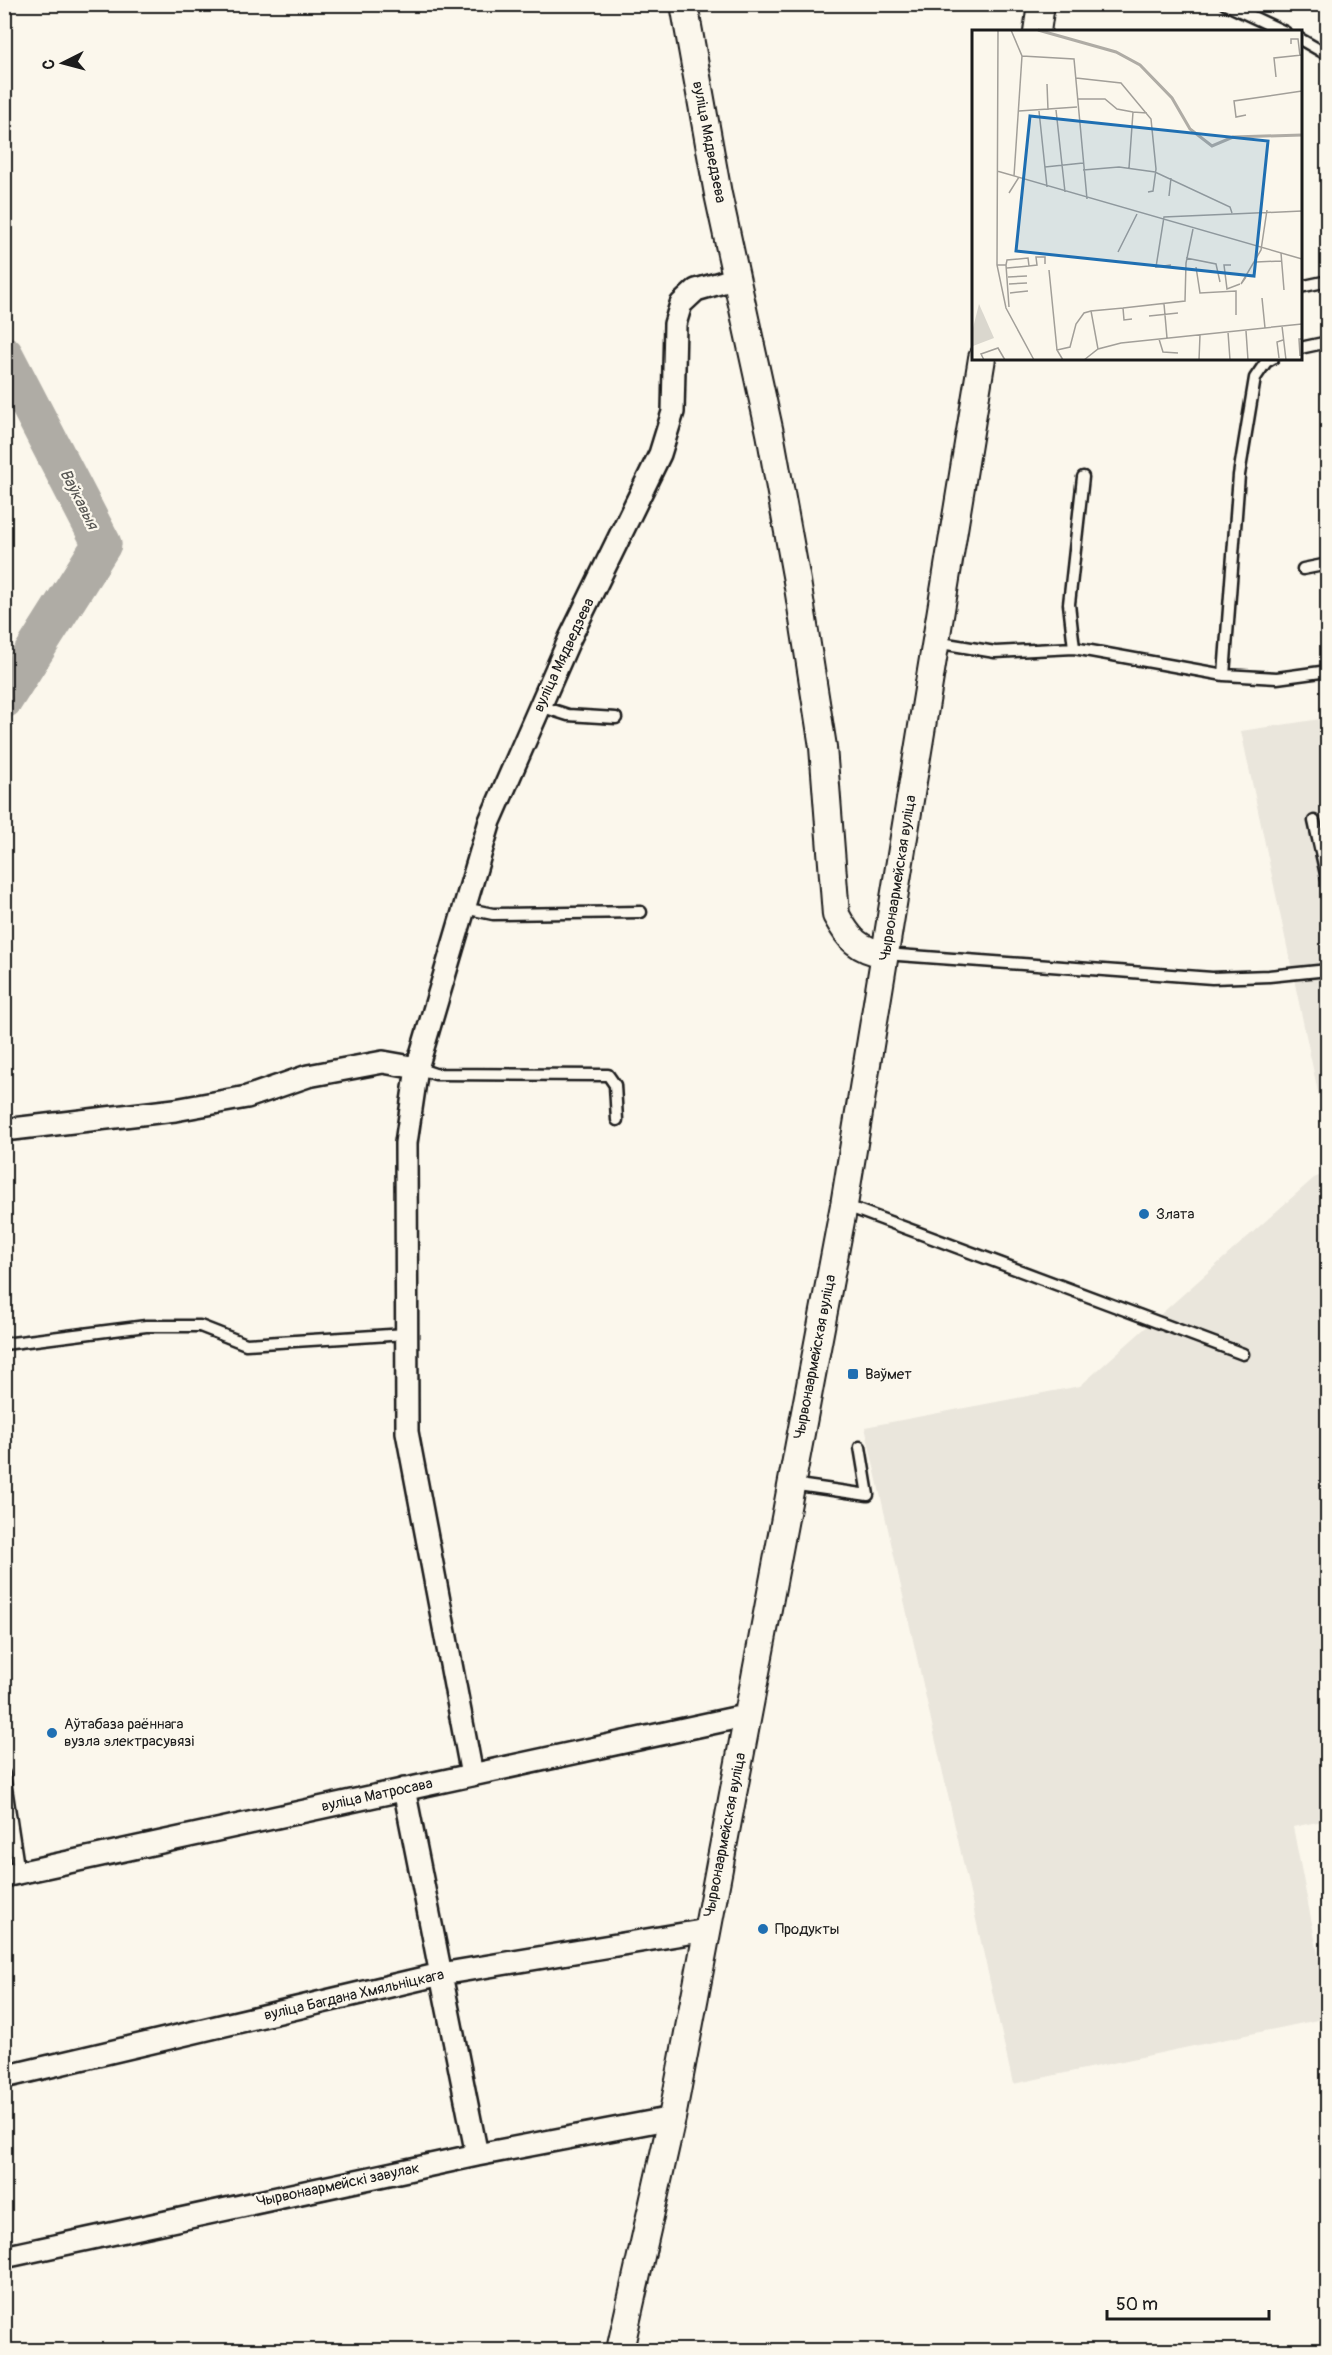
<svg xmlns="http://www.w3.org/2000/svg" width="1332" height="2355" viewBox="0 0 1332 2355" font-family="Pangolin,sans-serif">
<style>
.built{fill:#eae6dc}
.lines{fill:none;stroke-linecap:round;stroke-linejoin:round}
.river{stroke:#afaca5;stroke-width:39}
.service-casing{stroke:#1c1c1c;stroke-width:15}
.minor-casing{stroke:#1c1c1c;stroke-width:26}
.tertiary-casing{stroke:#1c1c1c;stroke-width:30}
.service{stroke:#fbf7ec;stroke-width:10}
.minor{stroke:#fbf7ec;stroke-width:21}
.tertiary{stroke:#fbf7ec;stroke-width:26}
.poi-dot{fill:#1f6fb2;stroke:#fbf7ec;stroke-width:2}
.labels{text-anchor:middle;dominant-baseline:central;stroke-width:4.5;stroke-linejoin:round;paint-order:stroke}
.street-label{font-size:15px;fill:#1c1c1c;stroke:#fbf7ec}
.poi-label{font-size:15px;fill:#1c1c1c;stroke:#fbf7ec;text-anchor:start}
.water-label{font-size:16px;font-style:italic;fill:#575653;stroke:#fbf7ec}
.inset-river{fill:none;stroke:#afaca5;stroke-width:3}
.inset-road{fill:none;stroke:#a29f99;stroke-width:1.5}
.view{fill:#1f6fb2;fill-opacity:0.15;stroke:#1f6fb2;stroke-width:3}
.inset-edge{fill:none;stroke:#1c1c1c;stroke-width:3}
</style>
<rect width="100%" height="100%" fill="#fbf7ec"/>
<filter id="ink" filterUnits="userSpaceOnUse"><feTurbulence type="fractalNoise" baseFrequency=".0167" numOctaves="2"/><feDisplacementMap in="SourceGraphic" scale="12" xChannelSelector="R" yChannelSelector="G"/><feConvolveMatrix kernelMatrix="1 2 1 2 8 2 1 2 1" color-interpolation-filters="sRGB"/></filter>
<g filter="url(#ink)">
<path class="built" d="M1327,718V1134L1241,731Z
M1327,1173V1820L1293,1827L1327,2000V2018L1013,2084L865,1427L1080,1386L1314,1178Z"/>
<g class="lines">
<path class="river" d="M4,355L102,544L4,699"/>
<g class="service-casing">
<path id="service" d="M1225,4L1285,32
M1300,39L1328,55
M1300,287L1328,281
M1300,348L1328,342
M1303,569L1328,564
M935,642L995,652L1074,648L1224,675L1277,678L1328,671
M1074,648L1069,604L1083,477
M1224,675L1239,475L1255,378L1266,362L1273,358
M540,706L568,715L616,718
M1314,821L1328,883
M464,908L493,914L641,912
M885,954L1212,978L1269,976L1328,970
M417,1068L435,1074L608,1075L615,1085L617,1120
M844,1205L1243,1354
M4,1344L146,1326H200L246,1344L406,1334
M791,1484L868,1495L860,1447
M4,1774L19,1873"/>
</g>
<g class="minor-casing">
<path id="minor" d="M4,1130L175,1110L247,1097L308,1076L383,1062L417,1068
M472,1775L407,1432L406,1143L417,1068L490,821L570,638L660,454L673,412L675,324L681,304L696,290L737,278
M404,1789L477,2155
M4,1876L749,1715
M4,2077L441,1974L707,1930
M4,2257L477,2155L672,2118"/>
</g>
<g class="tertiary-casing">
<path id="tertiary" d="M684,4L718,194L770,433L797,581L823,747L836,915C849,939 858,950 885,954
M1037,32L1041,4
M620,2350L672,2118L844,1205L982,358"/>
</g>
<use href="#service" class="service"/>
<use href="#minor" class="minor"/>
<use href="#tertiary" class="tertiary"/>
</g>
</g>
<g class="poi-dot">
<circle cx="1144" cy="1214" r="6"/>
<rect x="847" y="1368" width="12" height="12" rx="3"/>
<circle cx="52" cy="1733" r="6"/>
<circle cx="763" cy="1929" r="6"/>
</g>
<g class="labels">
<g class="street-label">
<text transform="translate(709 142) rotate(79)">вуліца Мядведзева</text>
<text transform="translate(564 655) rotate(-65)">вуліца Мядведзева</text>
<text transform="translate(898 878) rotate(-81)">Чырвонаармейская вуліца</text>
<text transform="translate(815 1357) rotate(-79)">Чырвонаармейская вуліца</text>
<text transform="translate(377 1795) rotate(-12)">вуліца Матросава</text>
<text transform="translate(725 1835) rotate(-79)">Чырвонаармейская вуліца</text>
<text transform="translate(354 1995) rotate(-13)">вуліца Багдана Хмяльніцкага</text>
<text transform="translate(338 2185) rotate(-12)">Чырвонаармейскі завулак</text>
</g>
<g class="poi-label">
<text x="1156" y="1214">Злата</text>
<text x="865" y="1374">Ваўмет</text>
<text x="64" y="1724">Аўтабаза раённага<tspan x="64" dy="17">вузла электрасувязі</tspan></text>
<text x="775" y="1929">Продукты</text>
</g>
<g class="water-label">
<text transform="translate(79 499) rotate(63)">Ваўкавыя</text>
</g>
</g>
<g transform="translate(972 30)">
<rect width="330" height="330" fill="#fbf7ec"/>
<path d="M7,274L22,308L1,316L0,302Z" fill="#dad7ce"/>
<path class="inset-river" d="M66,0L144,22L168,35L200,68L218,99L240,116L261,107L330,105"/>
<path class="inset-road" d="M26,0L25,235L34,278L62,330M39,0L50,26L42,146M319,14V9H326L328,26M50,26L102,29L115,169M304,47L302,28L330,25M104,48L149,53L179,89L184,139L181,161L176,162M75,54L76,80M105,69H133L145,79L161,82M84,80L93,162M47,81L105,77M67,81L75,157M274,85L264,87L262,71L330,61M73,137L111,133M157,138L161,82L175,83M111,140L147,137L183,142L258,177L260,183M25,141L330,229M37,163L47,147M197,166L199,148M146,222L165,184M309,223L312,260M214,228L244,234L248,252M284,232L309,231M25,235H34L37,277M34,235L35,230L56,228L57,236L65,235L64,227H73V234M199,235L184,237L192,187L330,181M259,235H252L255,259L268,254M224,237L228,263L264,261V285M35,238L57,236M77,240L85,320M36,247L55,246M274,247L269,254L289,220L295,180M37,254L55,253M38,263L56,261M290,268L293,298M192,274L195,308M151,278L213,271L214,233L221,199M177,286L206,283M310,296L314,330M274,301L276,330M256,302L258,330M187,309L191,322L206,323M126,319L119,281L151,278L152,290L160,289M328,326L327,309H330M307,328L305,312L311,310M12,330L9,324L26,318L33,330M91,330L85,320L98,317L104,294L112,283L119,281M112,330L126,319L149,313L330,294M227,330L228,305"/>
<path class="view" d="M58,86L296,111L282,246L44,221Z"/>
<rect width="330" height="330" class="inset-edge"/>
</g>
<rect width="1332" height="2355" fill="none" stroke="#fbf7ec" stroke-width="24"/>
<rect x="12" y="12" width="1308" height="2331" fill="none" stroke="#1c1c1c" stroke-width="2" filter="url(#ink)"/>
<g transform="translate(63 63) rotate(264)" stroke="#fbf7ec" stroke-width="4.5" paint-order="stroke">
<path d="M0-4.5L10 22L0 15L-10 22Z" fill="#1c1c1c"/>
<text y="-9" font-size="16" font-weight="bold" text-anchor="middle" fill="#1c1c1c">С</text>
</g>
<path d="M1107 2310v9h162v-9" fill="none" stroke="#1c1c1c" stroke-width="3"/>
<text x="1116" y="2310" font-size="18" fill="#1c1c1c" stroke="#fbf7ec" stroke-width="4.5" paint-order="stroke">50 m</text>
</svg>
